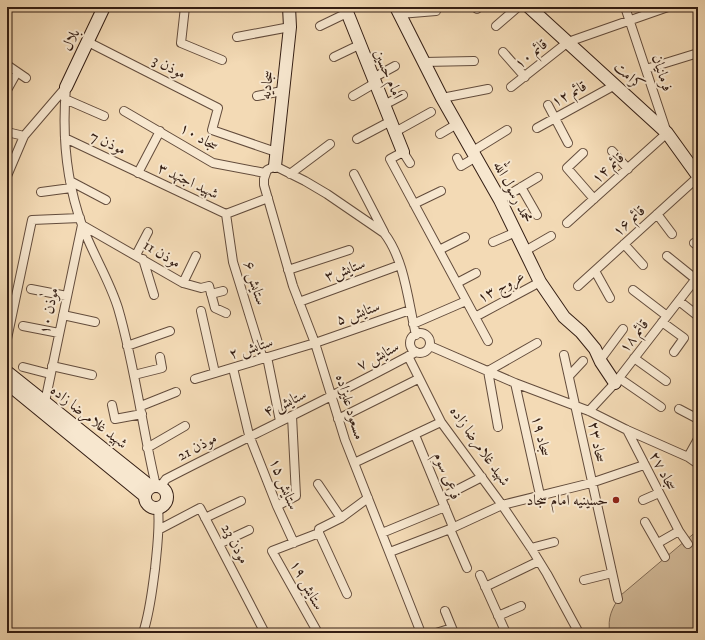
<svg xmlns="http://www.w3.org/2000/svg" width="705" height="640" viewBox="0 0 705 640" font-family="'IM FELL DW Pica',Amiri,serif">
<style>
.green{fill:#d2ba99;stroke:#826c56}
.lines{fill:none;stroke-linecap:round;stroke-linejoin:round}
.street-casing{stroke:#634c3c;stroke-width:10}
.secondary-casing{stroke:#331d13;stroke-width:14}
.street{stroke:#f7e7cf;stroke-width:8}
.secondary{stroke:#f7e7cf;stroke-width:12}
.poi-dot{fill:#8f2418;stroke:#f7e7cf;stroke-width:1.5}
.labels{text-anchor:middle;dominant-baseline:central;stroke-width:4;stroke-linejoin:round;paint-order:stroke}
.street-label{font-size:15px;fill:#331d13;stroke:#f7e7cf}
.poi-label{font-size:15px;fill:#331d13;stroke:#f7e7cf;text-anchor:end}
</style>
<rect width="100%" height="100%" fill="#f3dab5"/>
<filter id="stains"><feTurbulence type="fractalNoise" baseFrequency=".005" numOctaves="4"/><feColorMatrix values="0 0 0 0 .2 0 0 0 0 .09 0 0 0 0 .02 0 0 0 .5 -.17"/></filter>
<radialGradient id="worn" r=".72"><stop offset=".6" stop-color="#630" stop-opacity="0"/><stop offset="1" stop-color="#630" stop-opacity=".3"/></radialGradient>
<path class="green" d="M698,530V633H610C607,618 612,608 621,595Z"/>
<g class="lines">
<g class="street-casing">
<path id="street" d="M185,7L181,43L222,60
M475,7L477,9L479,7
M400,14L436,11
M320,26L347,13
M496,26L518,7
M237,37L290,27
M88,42L218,108L212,130L276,152
M503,52L525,77
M334,57L359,45
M424,62L474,61
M7,65L26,78
M646,69L698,53
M373,78L395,66
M66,87C62,134 66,181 82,225C92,253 109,279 118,308C135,366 142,427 156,486
M511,87L568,42L668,7
M7,90L17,72
M257,96L282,91
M353,96L375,83
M442,98L488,89
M65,99L104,116
M384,105L403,95
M548,105L568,143
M124,111L213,163L265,173
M537,128L615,85
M7,132L24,136
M395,132L431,112
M440,134L457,124
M65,138L226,214
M357,139L391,121
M473,151L507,130
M612,151L628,169
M583,153L567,168L594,199
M457,158L461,166L476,157
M410,163L403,152L390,159L488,341
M138,173L160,131
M290,174L330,144
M354,174L384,232
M7,176L24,136L66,87
M70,181L106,200
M521,187L537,215
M41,192L71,188
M500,200L538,177
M414,204L441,191
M226,214L233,262L263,359
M226,214L268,198
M657,214L672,234
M567,223L667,133L625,7
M493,242L516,232
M694,243L698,246
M624,244L643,265
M439,250L465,237
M525,251L551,236
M136,255L148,232
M667,256L698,281
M143,259L154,295
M288,270L349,250
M595,271L610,298
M183,283L196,256
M457,283L476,273
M578,286L698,177
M31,289L67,296
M633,290L667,316
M211,294L223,291
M679,301L698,316
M299,302L400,265
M201,311L215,373
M63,315L95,322
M475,317L540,282
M662,322L684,338L674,352
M413,324L466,301
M23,326L59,333
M410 343a10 10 0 1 1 20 0a10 10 0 1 1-20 0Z
M416,335C408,302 405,260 384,233L327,194L305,181L275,166L267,170L264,179V185L293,286L315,343L345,440L421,633
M7,339L32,220L80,218
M127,346L170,331
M430,346L515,383L589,411L627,430L688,457L698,464
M564,355L618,599
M408,356L441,422L502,505L531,548L547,574L579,633
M267,357L280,421
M634,358L666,381
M600,360L623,329
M52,366L92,375
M23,367L50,374
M233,368L249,435L277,506L294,543
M134,375L162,368L160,357
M569,376L583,361
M619,378L661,407
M195,379L315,343L410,310
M515,383L540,495
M45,402L82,225L183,283L201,288L209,286L215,308L226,313
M112,405L115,419L142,414
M141,406L176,392
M679,409L698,419
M589,411L615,383L698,276
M338,419L418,379
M498,427L488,371L537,343
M627,430L679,531L688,544
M415,435L453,527
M147,448L185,426
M688,457L698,439
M354,463L441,422
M318,484L341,518
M160,487L166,479C249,436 333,397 416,352
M441,498L482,477
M643,500L659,493
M277,506L296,496L292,416
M205,518L241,501
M645,522L665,557
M160,529L200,508L265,633
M450,529L467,568
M319,533L347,594
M382,533L445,507
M658,543L679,531
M219,544L249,530
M531,548L554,542
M390,552L450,529L502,505L591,483L644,465
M480,575L506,633
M584,580L612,573
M485,587L539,561
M445,611L454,633
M498,616L521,606
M143,633C150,612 152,591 155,569C157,548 160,529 158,508
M318,633L272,551L319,533V529L341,518L368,498
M436,633L452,628"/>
</g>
<g class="secondary-casing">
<path id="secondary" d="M345,7L403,152
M396,7L442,98L500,200L540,282L564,317L581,332L595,349L601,362L615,383
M529,7L667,133L698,176
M66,87L104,7
M275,166L290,27L289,7
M7,372L151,487
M7,383L145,496
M145 497a11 11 0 1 1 22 0a11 11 0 1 1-22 0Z"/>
</g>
<use href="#street" class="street"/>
<use href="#secondary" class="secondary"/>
</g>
<circle class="poi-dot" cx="616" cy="500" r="4"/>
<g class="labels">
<g class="street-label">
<text transform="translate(71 40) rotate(-64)">بلال</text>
<text transform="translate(531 54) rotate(-39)">قائم ۱۰</text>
<text transform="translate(169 67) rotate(27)">موذن 3</text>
<text transform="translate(662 73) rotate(72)">فرمانیان</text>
<text transform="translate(388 74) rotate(67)">امام حسین</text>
<text transform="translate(629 76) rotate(42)">کرامت</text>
<text transform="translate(267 85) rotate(-84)">سجادیه</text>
<text transform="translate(569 94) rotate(-29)">قائم ۱۲</text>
<text transform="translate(199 137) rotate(30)">سجاد ۱۰</text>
<text transform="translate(108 143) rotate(25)">موذن 7</text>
<text transform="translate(608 168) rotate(-42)">قائم ۱۴</text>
<text transform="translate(188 181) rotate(25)">شهید اجتهد ۳</text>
<text transform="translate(513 192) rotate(62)">محمد رسول الله</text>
<text transform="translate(629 221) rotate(-42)">قائم ۱۶</text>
<text transform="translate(162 254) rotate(31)">موذن 11</text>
<text transform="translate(345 270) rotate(-20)">ستایش۳</text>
<text transform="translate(255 283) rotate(73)">ستایش ۶</text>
<text transform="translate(501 287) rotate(-28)">عروج ۱۳</text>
<text transform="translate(49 311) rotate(-78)">موٰذن ۱۰</text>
<text transform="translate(358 313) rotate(-19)">ستایش ۵</text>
<text transform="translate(634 336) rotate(-52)">قائم ۱۸</text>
<text transform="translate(251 348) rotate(-17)">ستایش ۲</text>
<text transform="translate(378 356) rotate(-28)">ستایش ۷</text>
<text transform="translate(285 403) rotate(-25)">ستایش ۴</text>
<text transform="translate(350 407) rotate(73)">مسعود علیزاده</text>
<text transform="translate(89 417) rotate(38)">شهید غلامرضا زاده</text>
<text transform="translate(541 436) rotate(77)">سجاد ۱۹</text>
<text transform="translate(597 442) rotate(79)">سحاد ۲۳</text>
<text transform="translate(480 446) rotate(55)">شهید غلامرضا زاده</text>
<text transform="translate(197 447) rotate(-28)">موذن 21</text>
<text transform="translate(663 471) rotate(62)">سجاد ۲۷</text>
<text transform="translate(447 476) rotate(68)">فرعی سوم</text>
<text transform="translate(284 484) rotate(68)">ستایش ۱۵</text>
<text transform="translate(235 544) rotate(62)">موذن 23</text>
<text transform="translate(307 585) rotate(61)">ستایش ۱۹</text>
</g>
<g class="poi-label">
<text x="608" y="500">حسینیه امام سجاد</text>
</g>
</g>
<rect width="705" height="640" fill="none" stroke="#f3dab5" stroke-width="24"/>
<rect x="8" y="8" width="689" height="624" fill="none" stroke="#331d13" stroke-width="2"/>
<rect x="12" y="12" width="681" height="616" fill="none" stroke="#331d13"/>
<rect width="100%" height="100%" filter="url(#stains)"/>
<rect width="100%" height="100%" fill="url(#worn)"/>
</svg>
